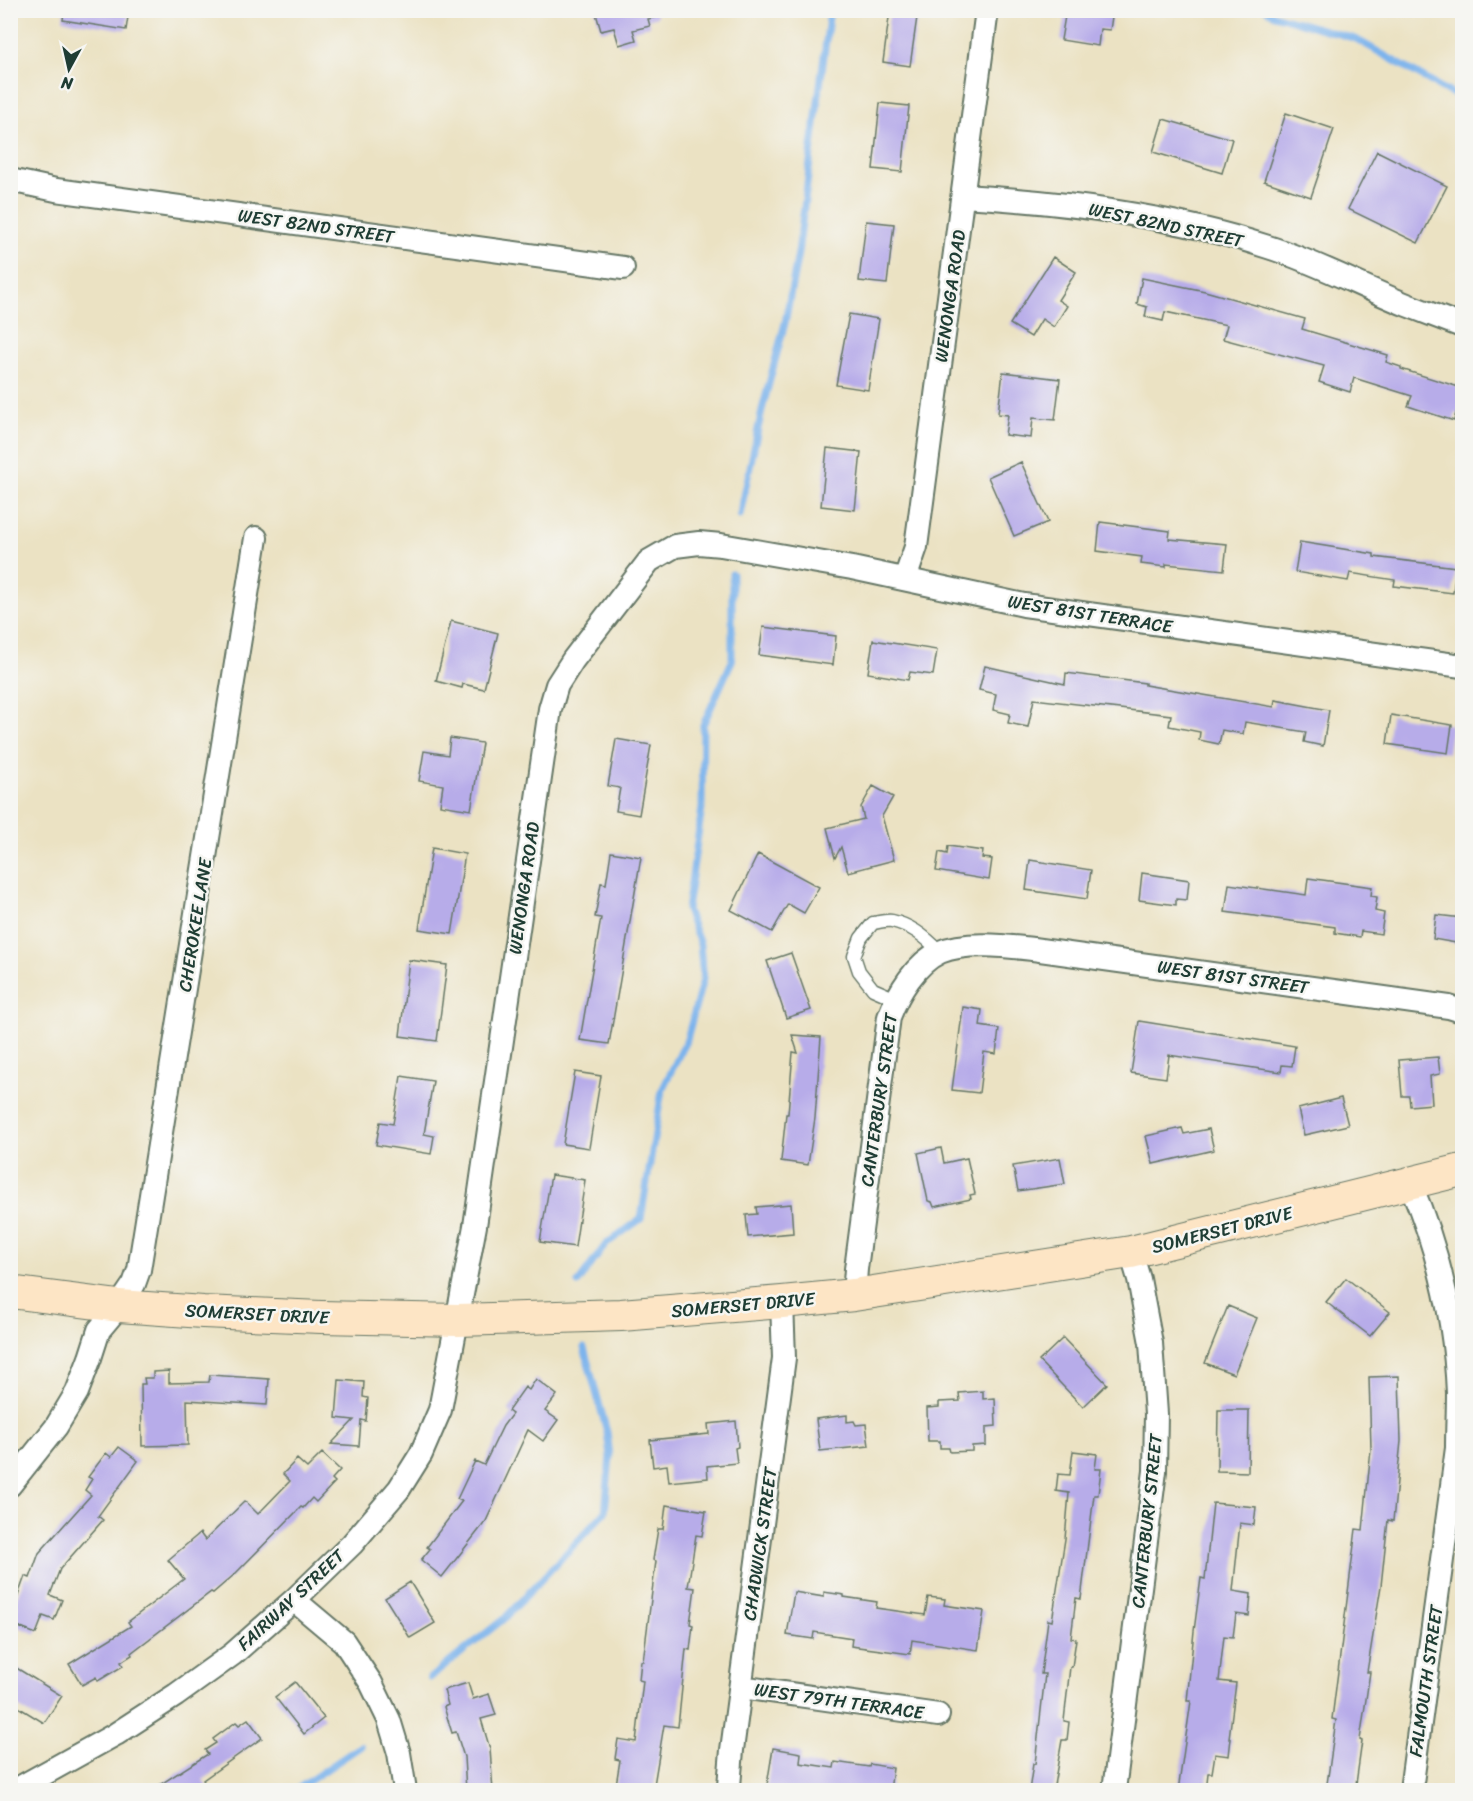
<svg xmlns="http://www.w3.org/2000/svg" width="1473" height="1801" viewBox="0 0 1473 1801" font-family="Sriracha,sans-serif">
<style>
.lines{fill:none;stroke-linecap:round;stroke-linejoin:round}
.stream{stroke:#7db4ec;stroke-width:7}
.building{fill:#b7ace9}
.lane-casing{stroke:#676;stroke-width:15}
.street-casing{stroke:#676;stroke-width:26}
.secondary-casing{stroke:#676;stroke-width:34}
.lane{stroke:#fff;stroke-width:12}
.street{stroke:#fff;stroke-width:22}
.secondary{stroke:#fde5c5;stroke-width:32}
.labels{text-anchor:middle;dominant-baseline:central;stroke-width:5;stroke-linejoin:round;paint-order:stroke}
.street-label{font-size:18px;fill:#1f3d34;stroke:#f6f6f2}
</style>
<rect width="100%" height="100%" fill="#f6f6f2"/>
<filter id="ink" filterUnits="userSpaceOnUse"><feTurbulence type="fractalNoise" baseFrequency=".0167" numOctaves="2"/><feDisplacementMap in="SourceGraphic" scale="12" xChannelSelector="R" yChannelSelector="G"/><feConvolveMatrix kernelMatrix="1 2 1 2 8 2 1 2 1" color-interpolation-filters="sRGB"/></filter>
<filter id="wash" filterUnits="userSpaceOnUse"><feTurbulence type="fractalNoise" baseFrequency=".008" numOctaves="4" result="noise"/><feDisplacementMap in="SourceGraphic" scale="24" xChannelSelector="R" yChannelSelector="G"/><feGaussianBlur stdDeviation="1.35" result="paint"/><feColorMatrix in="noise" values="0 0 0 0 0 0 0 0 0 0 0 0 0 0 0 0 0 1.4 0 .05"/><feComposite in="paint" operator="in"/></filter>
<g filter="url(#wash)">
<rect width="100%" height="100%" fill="#ebe2c3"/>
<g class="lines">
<path class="stream" d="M1267,10L1274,15L1356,39L1447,91L1462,98
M740,515L762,410L785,323L798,253L830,10
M578,1283L606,1244L641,1219L662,1090L687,1039L703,979L700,944L687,910L702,808L703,725L732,661V574
M430,1678L506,1617L605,1512L610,1456L607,1432L584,1348
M296,1790L361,1746"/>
</g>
<g id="blocks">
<path class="building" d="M64,10H129L126,30L63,20Z
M595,10H656L657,17L648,19L650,26L633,30L636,40L619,45L614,28L601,31Z
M890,10H918L910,66L883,62Z
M1066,10H1113L1110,30L1100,29L1098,46L1061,40Z
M880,103L909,106L902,172L873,169Z
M1286,113L1334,129L1311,197L1264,181Z
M1163,119L1232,139L1222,173L1153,152Z
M1377,151L1447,186L1418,243L1348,209Z
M866,221L894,224L887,284L859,281Z
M1053,257L1076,272L1058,300L1067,306L1054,327L1042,319L1031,337L1010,324Z
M1142,278L1205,291L1305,319L1302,329L1388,355L1386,362L1401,367V369L1462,388V415L1456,413L1454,421L1408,406L1412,396L1354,378L1350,392L1319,382L1324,366L1223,339L1227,325L1165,312L1163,321L1145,317L1147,307L1137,304Z
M849,314L879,319L868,390L836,385Z
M1003,372L1060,379L1055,420L1033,418L1031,438L1005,435L1008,415L998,414Z
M827,448L861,452L855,510L821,506Z
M1021,462L1048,522L1014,536L988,477Z
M1100,522L1170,531L1169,539L1227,544L1224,570L1166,564V567L1141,564L1142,557L1097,551Z
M1300,542L1374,554V557L1456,567L1453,593L1394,586L1395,580L1350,573L1348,581L1295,572Z
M451,621L498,633L484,689L463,684L462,688L436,681Z
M763,627L836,636L833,665L759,655Z
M873,640L937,650L933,675L910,672L908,680L868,673Z
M985,666L1065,684L1066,673L1145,683V685L1274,707L1275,700L1329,710L1323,746L1304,742L1306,732L1245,722L1243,734L1222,730L1219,744L1199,740L1200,732L1169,726L1171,715L1034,699L1028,727L1008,723L1010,714L993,710L996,694L979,690Z
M1391,715L1452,725L1448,753L1387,744Z
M450,738L482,743L471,810L440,805L443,785L419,781L424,751L448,755Z
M616,739L651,745L639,815L616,811L620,788L608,786Z
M873,786L893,797L882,816L894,860L848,872L841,847L835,858L827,828L864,819L861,807Z
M948,846L983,851L982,858L992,859L989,880L936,871L939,852L947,854Z
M432,848L465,854L452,934L419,929Z
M611,852L641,857L609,1044L580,1040L601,918L595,917L601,883L606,884Z
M758,854L819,887L804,913L788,904L772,932L731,910Z
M1030,860L1091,870L1087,899L1026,890Z
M1142,873L1189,880L1187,900L1176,899V905L1139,900Z
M1308,878L1372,887L1371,896L1377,897L1375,911L1384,913L1381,934L1361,931L1360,937L1335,933V927L1225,912L1229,884L1306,895Z
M1436,915L1462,918V944L1433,939Z
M791,953L811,1010L786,1018L767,961Z
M409,960L447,965L437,1041L400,1036Z
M963,1007L982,1010L980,1026L999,1029L996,1054L984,1052L979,1093L952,1090Z
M1139,1021L1295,1046L1292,1066L1282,1065L1281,1072L1169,1055L1166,1078L1131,1073Z
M792,1035L821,1037L815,1118L808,1165L781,1161L786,1114H788L793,1052L798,1053Z
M1438,1057L1440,1074L1430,1076L1432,1104L1410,1106L1409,1096H1402L1399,1060Z
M575,1072L601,1076L589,1148L563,1144Z
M401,1076L433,1081L424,1134L434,1136L431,1154L376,1145L380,1122L393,1124Z
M1341,1098L1348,1125L1304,1135L1298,1109Z
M1182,1128L1184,1134L1209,1129L1214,1150L1153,1164L1146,1136Z
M941,1148L944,1163L967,1158L975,1194L970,1195L971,1199L934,1207L932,1202L928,1201L918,1153Z
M1060,1158L1065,1184L1018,1191L1013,1166Z
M551,1175L585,1180L575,1247L540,1242Z
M791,1204L793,1233L748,1237L746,1215L757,1214L756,1207Z
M1346,1278L1390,1312L1370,1336L1326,1302Z
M1228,1306L1257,1318L1234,1374L1205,1363Z
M1063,1338L1107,1384L1083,1407L1039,1361Z
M169,1371V1383L209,1382L210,1375L269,1379L267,1405L187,1400L188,1445L142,1446L141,1384H145L144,1378H153V1372Z
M1399,1376L1401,1441L1393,1521L1388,1520L1381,1586L1367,1672H1370L1360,1740L1362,1741L1355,1791H1326L1336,1720L1332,1719L1356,1529L1363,1530L1371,1449L1369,1377Z
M536,1379L557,1395L545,1411L558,1420L543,1441L528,1430L486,1521L442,1577L421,1560L430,1549L427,1547L462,1501L457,1499L475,1461L484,1465L503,1426L512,1414L508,1411L525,1387L529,1390Z
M339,1380L364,1382L363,1397L368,1398L366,1421L361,1420L359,1446L331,1444L354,1420L336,1418Z
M983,1391V1399L995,1398L996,1426L986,1427V1445L972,1446V1451L950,1452L949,1448H940V1441H928L927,1408L939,1407V1402L960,1401L959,1393Z
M1218,1410H1249L1248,1472L1217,1471Z
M847,1415V1422L854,1421L856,1425L866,1424L869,1446L820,1451L816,1419Z
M736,1421L738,1447L735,1448L737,1463L707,1466L708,1478L669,1482L667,1465L653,1467L650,1440L709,1434L708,1424Z
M119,1447L138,1461L98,1516L103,1520L60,1569L50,1595L62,1600L54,1620L43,1616L36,1634L11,1624L18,1605L15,1604L25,1576L30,1578L39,1553L91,1495L85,1490L92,1479L88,1477L106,1453L111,1457Z
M1073,1451L1097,1454L1095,1469H1101L1098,1495H1094L1081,1599L1076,1598L1071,1638L1076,1639L1072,1667H1070L1064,1721L1069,1722L1067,1740H1062L1053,1791H1029L1033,1764H1035L1045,1674H1041L1048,1620L1052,1621L1065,1539L1069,1493L1056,1491L1058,1474L1070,1475Z
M322,1453L340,1470L332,1479L335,1482L316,1502L312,1498L303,1508L301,1507L235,1574L213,1593L211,1592L131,1653L132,1655L121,1662L123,1666L98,1681L96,1677L82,1685L69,1664L131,1626L128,1622L184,1579L168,1560L200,1533L205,1540L245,1501L258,1514L290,1481L283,1474L297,1459L307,1468Z
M1213,1503L1256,1507L1254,1525L1240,1523L1233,1591L1251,1594L1249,1616L1236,1614L1233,1637L1224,1636L1219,1681L1236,1683L1229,1738H1231L1229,1756L1215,1754L1212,1773H1208L1206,1791H1178L1191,1701H1187L1194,1631L1201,1578L1205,1579Z
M666,1505L706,1511L702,1536L696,1535L688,1587L695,1588L690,1624L693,1625L690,1650L686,1649L678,1727L664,1725L653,1791H615L620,1760L615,1759L618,1739L636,1742L643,1681L639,1680L641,1661H643L656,1561L653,1560L658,1529H663Z
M410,1582L435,1623L410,1638L385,1598Z
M794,1592L824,1597V1592L844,1595V1597L877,1602L876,1608L925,1615L928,1597L945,1599L944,1605L984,1611L978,1650L912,1640L910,1654L851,1646L852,1638L814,1632L813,1639L787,1635Z
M10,1664L62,1696L44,1723L10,1702Z
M295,1682L324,1718L304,1734L275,1697Z
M468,1683L473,1699L489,1694L496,1715L481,1719L490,1749L493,1791H466L464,1757L456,1732L452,1733L444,1707L448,1705L444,1690Z
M248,1719L262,1738L203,1780L210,1791H150L208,1754L205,1750L216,1743L213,1739L236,1722L239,1725Z
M773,1748L801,1753L800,1763L834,1768L835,1762L869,1767L870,1764L893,1768L890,1791H766Z"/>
</g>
</g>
<g filter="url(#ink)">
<use href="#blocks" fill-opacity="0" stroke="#676" stroke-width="1.5"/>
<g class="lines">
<g class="lane-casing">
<path id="lane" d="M896,999L873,989L859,971L854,956L861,938L873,923C879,922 887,920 892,921C911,925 927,938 940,952"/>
</g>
<g class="street-casing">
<path id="street" d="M10,180L56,190L623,268
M963,196C1065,202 1170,215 1268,247C1316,262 1360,286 1407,305C1425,312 1444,319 1462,326
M905,579L916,547L987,10
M1410,1183C1438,1249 1455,1321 1458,1393C1458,1411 1457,1430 1457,1448L1411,1790
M854,1295L856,1269L889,1017C898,993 916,963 940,952C965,941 1006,946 1033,949L1449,1007L1462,1011
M10,1485L56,1427L77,1392L90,1358L99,1330L119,1306L134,1284L139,1270L256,538
M294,1600L344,1642L371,1683L389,1720L399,1753L405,1790
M741,1687L938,1715
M729,1786L732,1750L784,1358L782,1302
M15,1790L116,1734L176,1695L233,1654L294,1600L352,1544L399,1489L421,1454L440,1410L475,1226L550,709L557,685L573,660L649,561L675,546L699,543L721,545L852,568L1024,605L1462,666
M1114,1790L1155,1471L1156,1414L1151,1343L1139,1279L1131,1252"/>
</g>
<g class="secondary-casing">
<path id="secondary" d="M10,1292L119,1306L203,1312L321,1317L458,1320L621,1315L782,1302L854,1295L1131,1252L1462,1170"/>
</g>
<use href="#lane" class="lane"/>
<use href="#street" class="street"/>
<use href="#secondary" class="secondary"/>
</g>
</g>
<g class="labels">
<g class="street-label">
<text transform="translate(1166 225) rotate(12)">WEST 82ND STREET</text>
<text transform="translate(316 226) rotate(8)">WEST 82ND STREET</text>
<text transform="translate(950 296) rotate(-82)">WENONGA ROAD</text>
<text transform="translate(1090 614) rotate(9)">WEST 81ST TERRACE</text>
<text transform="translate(524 888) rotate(-82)">WENONGA ROAD</text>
<text transform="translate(195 925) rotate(-81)">CHEROKEE LANE</text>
<text transform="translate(1233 977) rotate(8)">WEST 81ST STREET</text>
<text transform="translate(879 1100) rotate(-82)">CANTERBURY STREET</text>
<text transform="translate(1222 1230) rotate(-14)">SOMERSET DRIVE</text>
<text transform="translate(743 1305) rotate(-5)">SOMERSET DRIVE</text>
<text transform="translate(257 1314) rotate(3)">SOMERSET DRIVE</text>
<text transform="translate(1147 1521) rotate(-84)">CANTERBURY STREET</text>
<text transform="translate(760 1544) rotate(-82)">CHADWICK STREET</text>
<text transform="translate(291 1600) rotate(-43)">FAIRWAY STREET</text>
<text transform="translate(1426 1681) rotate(-82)">FALMOUTH STREET</text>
<text transform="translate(839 1701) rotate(8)">WEST 79TH TERRACE</text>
</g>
</g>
<rect width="1473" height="1801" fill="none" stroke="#f6f6f2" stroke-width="36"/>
<g transform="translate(69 69) rotate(188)" stroke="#f6f6f2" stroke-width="4.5" paint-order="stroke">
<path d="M0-4.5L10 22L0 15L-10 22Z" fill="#1f3d34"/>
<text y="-9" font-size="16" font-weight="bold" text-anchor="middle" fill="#1f3d34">N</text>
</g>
</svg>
